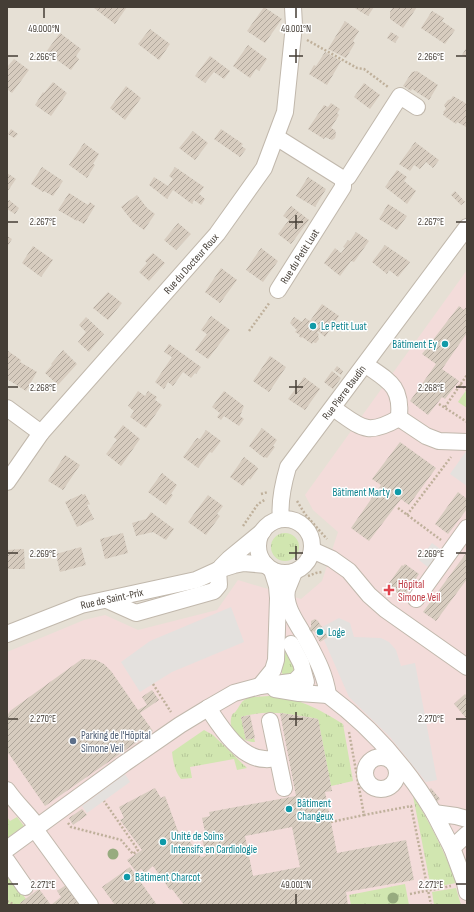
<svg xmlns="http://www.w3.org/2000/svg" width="474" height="912" viewBox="0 0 474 912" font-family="'Sofia Sans Condensed',sans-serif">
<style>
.residential{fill:#e6e0d5}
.medical{fill:#f3dcda}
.grass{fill:url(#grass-tufts)}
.pitch{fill:#d1e6b0}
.parking{fill:#e4e1de}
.building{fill:url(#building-hatch);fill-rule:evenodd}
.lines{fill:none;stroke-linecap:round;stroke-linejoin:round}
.minor-casing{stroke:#c1b8ac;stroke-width:18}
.path{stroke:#bfb09b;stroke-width:2.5;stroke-dasharray:2 2;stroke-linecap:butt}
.minor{stroke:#fff;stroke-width:16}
.tree{fill:#97ab7f}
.ticks{fill:none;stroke:#453e36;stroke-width:1.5}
.culture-dot{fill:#0f9aa8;stroke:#fff;stroke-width:1.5}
.health-dot{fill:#e0444e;stroke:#fff;stroke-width:1.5}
.service-dot{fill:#5c6f8a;stroke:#fff;stroke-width:1.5}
.labels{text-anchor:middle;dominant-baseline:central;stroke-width:3;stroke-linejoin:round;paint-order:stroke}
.street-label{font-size:11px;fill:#453e36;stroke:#fff}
.culture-label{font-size:11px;fill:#0d838f;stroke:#fff;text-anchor:start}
.health-label{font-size:11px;fill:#be3a42;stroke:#fff;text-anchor:start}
.service-label{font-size:11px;fill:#4e5e75;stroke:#fff;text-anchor:start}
.ticks-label{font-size:10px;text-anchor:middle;fill:#453e36;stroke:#fff;stroke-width:3;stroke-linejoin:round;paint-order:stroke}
</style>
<defs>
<pattern id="grass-tufts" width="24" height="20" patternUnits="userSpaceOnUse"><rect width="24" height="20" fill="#d1e6b0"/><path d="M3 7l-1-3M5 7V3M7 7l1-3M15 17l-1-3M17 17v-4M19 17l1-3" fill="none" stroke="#b5c698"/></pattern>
<pattern id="building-hatch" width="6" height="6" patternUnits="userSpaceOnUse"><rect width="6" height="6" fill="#d7ccbf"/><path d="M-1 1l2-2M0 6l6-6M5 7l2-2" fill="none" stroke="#b0a79c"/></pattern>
</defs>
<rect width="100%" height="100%" fill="#f3eee6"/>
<path class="residential" d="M7,7H467V905H7Z"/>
<path class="medical" d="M467,270V905H7V652L84,620L105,615L138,630L217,610L238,580L301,599L322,581L338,532L313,510L305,495Z"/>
<path class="grass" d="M271 547a14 14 0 1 1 28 0a14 14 0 1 1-28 0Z
M282,637L298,669L285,678L282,673Z
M269,696C297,697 319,709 343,724L353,781L331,786L318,719C290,714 269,709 241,717L246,740L254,738L255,742C242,742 226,730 232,715C234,712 234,714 236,711C240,706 241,701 246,699C253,696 262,697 269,696Z
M204,730L213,735L247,768L237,770L234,759L190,767L192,778L181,779C175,772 173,761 172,752Z
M413,796C431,824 445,852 456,883L431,888Z
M7,817L10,821L17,817L24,826L7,838Z
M7,873L26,899L20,903L22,905H7Z
M405,884L409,905H351L349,895Z
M456,888L461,905H434L432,892Z"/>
<path class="pitch" d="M467,389V408L458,402Z"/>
<path class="parking" d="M467,450V486L450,474Z
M432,543L443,551L429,568L419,560Z
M231,607L244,642L172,672L140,692L121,662L150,641Z
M339,618L350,623L354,637L381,638L389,642L396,650L401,666L415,663L437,780L426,782L390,737L349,697L324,640L328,637L322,627Z
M125,774L130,782L87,813L82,806Z"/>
<path class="building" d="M94,7H127L115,24L94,8Z
M264,7L282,19L265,43L247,31Z
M353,7H374L368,16Z
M393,7H417L403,28L390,19V12Z
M432,11L444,18L442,21L455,30L445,44L421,28Z
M345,21L359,31L353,41L355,43L346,58L328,49Z
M150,29L170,44L159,60L138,44Z
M391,32L399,37L395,43L387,38Z
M60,33L81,49L76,56L79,59L71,70L46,52Z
M248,45L267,59L259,71L256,69L250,78L233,66Z
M467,47V58L462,55Z
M325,52L341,61L327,85L309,74L314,65L316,66Z
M210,56L230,71L224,79L214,72L205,83L195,76Z
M14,59L29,70L12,93L7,89V67Z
M417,71L438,85L429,100L412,89L411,91L403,86L412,72Z
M53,82L67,93L51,116L35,105L43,92L44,93Z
M364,83L380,95L370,109L354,97Z
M126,86L141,98L125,120L110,108Z
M453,96L467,104L466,127L457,122L456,124L443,115L444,113L443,112L446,109L444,105L448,100L451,99Z
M331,103L340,109L337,113L339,115L331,128L335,130L336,134L335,138L332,140L325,137L324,139L308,129L324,105L328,107Z
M11,129L18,134L14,138L8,134Z
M221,129L243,144L241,146L246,149L240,157L214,139Z
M193,131L208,143L195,160L179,148Z
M415,142L439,160L433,168L426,162L420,169L414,165L410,171L399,164Z
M84,143L99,154L93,164L95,165L87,178L69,165Z
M42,167L63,181L53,196L44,191L43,192L31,184Z
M175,167L204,187L199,194L205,199L201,205L194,200L192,204L173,190L167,199L149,185L154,177L168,186L173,179L169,176Z
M397,170L407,177L404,181L416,191L407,204L385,187Z
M7,173L16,179L7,192Z
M308,177L326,189L315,207L296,196Z
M455,191L465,202L461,205L451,195Z
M69,193L88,205L90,202L95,206L84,224L77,220V221L58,210Z
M137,195L147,208L155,214L144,230L133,222L121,207L122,206Z
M9,200L19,208L15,214L7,209V203Z
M388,204L407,216L397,230L379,219Z
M291,206L309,220L291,244L278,234L289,220L283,216Z
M178,223L191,234L176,250L164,240Z
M356,232L369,241L354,262L351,261L340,276L324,263L335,248L341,253L345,248L343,247L348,240L350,241Z
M7,236L12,239L7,247Z
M385,245L410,262L398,277L389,270L387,274L372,262Z
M33,246L53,260L41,277L22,263Z
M261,248L278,261L263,282L246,270Z
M153,253L165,263L149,281L139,272L147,263L145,261Z
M221,268L237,280L220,303L205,292Z
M108,292L122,303L108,320L93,308Z
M322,304L339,316L325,337L318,331L317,333L319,334L318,336L319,339L316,343H315L313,342L312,344L302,337L301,338L299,336L300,335L295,332L297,330L290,323L294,317L302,322L305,318L310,321Z
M459,306L464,310L467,306V333L442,369L459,381L445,399L442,397L428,415L410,401L436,364L422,354Z
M211,316L230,330L208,359L195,350L207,334L201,330Z
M86,317L104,334L89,352L78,342L86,332L79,325Z
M169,344L201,367L196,374L195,373L191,378L183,372L173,386L168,382L164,389L155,382L172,357L164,352Z
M63,350L77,364L58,385L45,373L52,365L51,364Z
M8,351L21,360L20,362L37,372L26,391L7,379Z
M270,356L286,367L269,392L253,381Z
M337,366L343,371L341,375L334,370Z
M332,371L341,378L333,389L324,382Z
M304,377L320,389L305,410L288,399Z
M138,391L145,396L148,391L157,397L155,400L162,405L146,428L130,417L134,411L128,406Z
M224,391L244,406L240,416L244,419L239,426L224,416L221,420L217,417L220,413L212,407Z
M123,425L140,439L121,466L106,454L117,440L114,437Z
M262,428L277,440L273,446L275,447L267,458L265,457L264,458L249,446Z
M206,430L221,441L212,453L210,452L198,468L183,457L197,438L200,439Z
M400,442L436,468L409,505L401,499L369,541L351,528L381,485L372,479Z
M65,455L80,465L63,490L48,481Z
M244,457L257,467L258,469L250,480L249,478L243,486L230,477Z
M162,473L177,485L171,494L173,495L166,505L148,492Z
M458,492L467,499V509L448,534L435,524Z
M82,494L83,495L85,494L90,504L87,505L94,519L77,527L65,502Z
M208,495L223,506L217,514L220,516L206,535L188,522Z
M151,512L174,529L166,540L153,532L136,536L132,523L146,519Z
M123,533L128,553L105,559L100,539Z
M81,547L86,565L60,572L56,554Z
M24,549L25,569H7V550Z
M467,552V579L436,621L423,612Z
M405,564L419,574L404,597L387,586L402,565L403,566Z
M315,619L318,621L328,637L320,642L314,631L287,647L284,642L311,627V621Z
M82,659L96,660L104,664L111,671L138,710L147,705L142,697L152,690L159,700L140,713L153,731L45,806L7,751V716L10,711Z
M465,694L467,696V719L454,704Z
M280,713L318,719L332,791L325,792L337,853L406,840L414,880L346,892L348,905H184L172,889L170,890L153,866L145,873L141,869L137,873L127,860L142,850L120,820L124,818L119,807L155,788L161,798L165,796L179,834L183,832L201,857L206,856L201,833L205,832L202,818L210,816L209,812L296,796ZM292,827L300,867L253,876L245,836Z
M250,715L255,738L246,740L241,717Z
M431,788L440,799L436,802L428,791Z
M82,809L87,815L73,825L69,818Z
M130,867L157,905H115L102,887Z
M69,883L84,905H22L20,903L39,889L51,905L61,897L57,891Z"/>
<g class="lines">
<g class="minor-casing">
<g id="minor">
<path d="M276,137L343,179"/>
<path d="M343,179L348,177L400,96L417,107"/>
<path id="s1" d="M278,290L343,187V179"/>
<path d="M366,365C389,381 402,386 399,418"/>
<path d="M7,408L41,433"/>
<path d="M333,408C361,427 366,437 399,418"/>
<path d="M399,418L426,436L439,441L467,442"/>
<path id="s2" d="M7,482L41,433L217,234L264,168L285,112L294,25L293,7"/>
<path id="s3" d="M281,519C279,502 283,484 288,467L467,227"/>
<circle cx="285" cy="546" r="27"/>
<path d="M312,550L332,559L349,571L369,595L386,610L467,667"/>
<path d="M221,567L229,559L263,531"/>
<path d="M294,572C292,578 289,584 287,590C284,605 295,620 302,632"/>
<path d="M416,599L467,528"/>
<path d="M107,600L136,613L214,591L219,585L218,570"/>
<path id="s4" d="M7,634L81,605L196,580L218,570L234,565L244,563L266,565"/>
<path d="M291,644L301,663L306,682"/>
<path d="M260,686L273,670L276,660L278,598L277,586L272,570"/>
<path d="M275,689L299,693L328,695C325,673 315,656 305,637"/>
<path d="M328,695C371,727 406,766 434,813"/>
<path d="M208,708C220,726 240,759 265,759C269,760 273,758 277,757"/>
<path d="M270,721L284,788"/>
<circle cx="381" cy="773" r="16"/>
<path d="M7,790C16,803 27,813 37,826"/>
<path d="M467,819L456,816L434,813L452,848L467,834"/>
<path d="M34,828L90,905"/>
<path d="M452,848L465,883L467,892"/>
<path d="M7,849L125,763L180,725L208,708L234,693L260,686L291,682L295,681L303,673"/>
<path d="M7,861L25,887"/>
</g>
</g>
<path class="path" d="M307,40L357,68L364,69L388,87
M249,331L270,302
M460,384L467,390
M439,404L467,422
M445,407L467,375
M261,494L268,492
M297,501L305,514L327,539
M398,508L441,540
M407,515L451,457
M243,526L258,504L266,499
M308,576L316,573L322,572
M153,684L171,712
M349,732L364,815L411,806L431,905
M331,822L364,815
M68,823L71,827L121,840L133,854L138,850L104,801
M410,894L451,886
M7,901L15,905"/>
<use href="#minor" class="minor"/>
</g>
<g class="tree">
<circle cx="113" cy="854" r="5.5"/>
<circle cx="393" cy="898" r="5.5"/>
</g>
<path class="ticks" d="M44,8V18M296,8V18M296,49V63M8,56H18M289,56H303M456,56H466M296,215V229M8,222H18M289,222H303M456,222H466M296,380V394M8,387H18M289,387H303M456,387H466M296,546V560M8,553H18M289,553H303M456,553H466M296,712V726M8,719H18M289,719H303M456,719H466M8,884H18M456,884H466M296,894V904"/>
<g class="culture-dot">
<circle cx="313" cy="326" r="4"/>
<circle cx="445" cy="344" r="4"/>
<circle cx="398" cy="492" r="4"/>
<circle cx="320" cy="632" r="4"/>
<circle cx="289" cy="809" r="4"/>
<circle cx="163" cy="842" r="4"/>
<circle cx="127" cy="877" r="4"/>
</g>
<path class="health-dot" d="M387 584h4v4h4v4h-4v4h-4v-4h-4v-4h4z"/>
<circle class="service-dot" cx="73" cy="741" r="4"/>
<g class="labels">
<g class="street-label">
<text stroke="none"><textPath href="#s1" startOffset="40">Rue du Petit Luat</textPath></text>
<text stroke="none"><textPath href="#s2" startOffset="286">Rue du Docteur Roux</textPath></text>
<text stroke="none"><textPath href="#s3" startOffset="146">Rue Pierre Baudin</textPath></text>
<text stroke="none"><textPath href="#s4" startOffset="111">Rue de Saint-Prix</textPath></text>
</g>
<g class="culture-label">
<text x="321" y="326">Le Petit Luat</text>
<text x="437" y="344" text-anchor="end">Bâtiment Ey</text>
<text x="390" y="492" text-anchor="end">Bâtiment Marty</text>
<text x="328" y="632">Loge</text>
<text x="297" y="803">Bâtiment<tspan x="297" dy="13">Changeux</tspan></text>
<text x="171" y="836">Unité de Soins<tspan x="171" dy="13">Intensifs en Cardiologie</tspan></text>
<text x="135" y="877">Bâtiment Charcot</text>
</g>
<g class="health-label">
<text x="398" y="584">Hôpital<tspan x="398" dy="13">Simone Veil</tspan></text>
</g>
<g class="service-label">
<text x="81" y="735">Parking de l'Hôpital<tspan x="81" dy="13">Simone Veil</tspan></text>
</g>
</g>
<g class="ticks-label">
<text x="44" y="32">49.000°N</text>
<text x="296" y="32">49.001°N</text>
<text x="431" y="60">2.266°E</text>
<text x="43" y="60">2.266°E</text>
<text x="43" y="225">2.267°E</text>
<text x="431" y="225">2.267°E</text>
<text x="431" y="391">2.268°E</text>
<text x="43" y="391">2.268°E</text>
<text x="431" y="557">2.269°E</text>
<text x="43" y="557">2.269°E</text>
<text x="43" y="722">2.270°E</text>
<text x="431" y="722">2.270°E</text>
<text x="296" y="888">49.001°N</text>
<text x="43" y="888">2.271°E</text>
<text x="431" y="888">2.271°E</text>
</g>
<rect width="474" height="912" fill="none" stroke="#453e36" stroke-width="16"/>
</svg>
